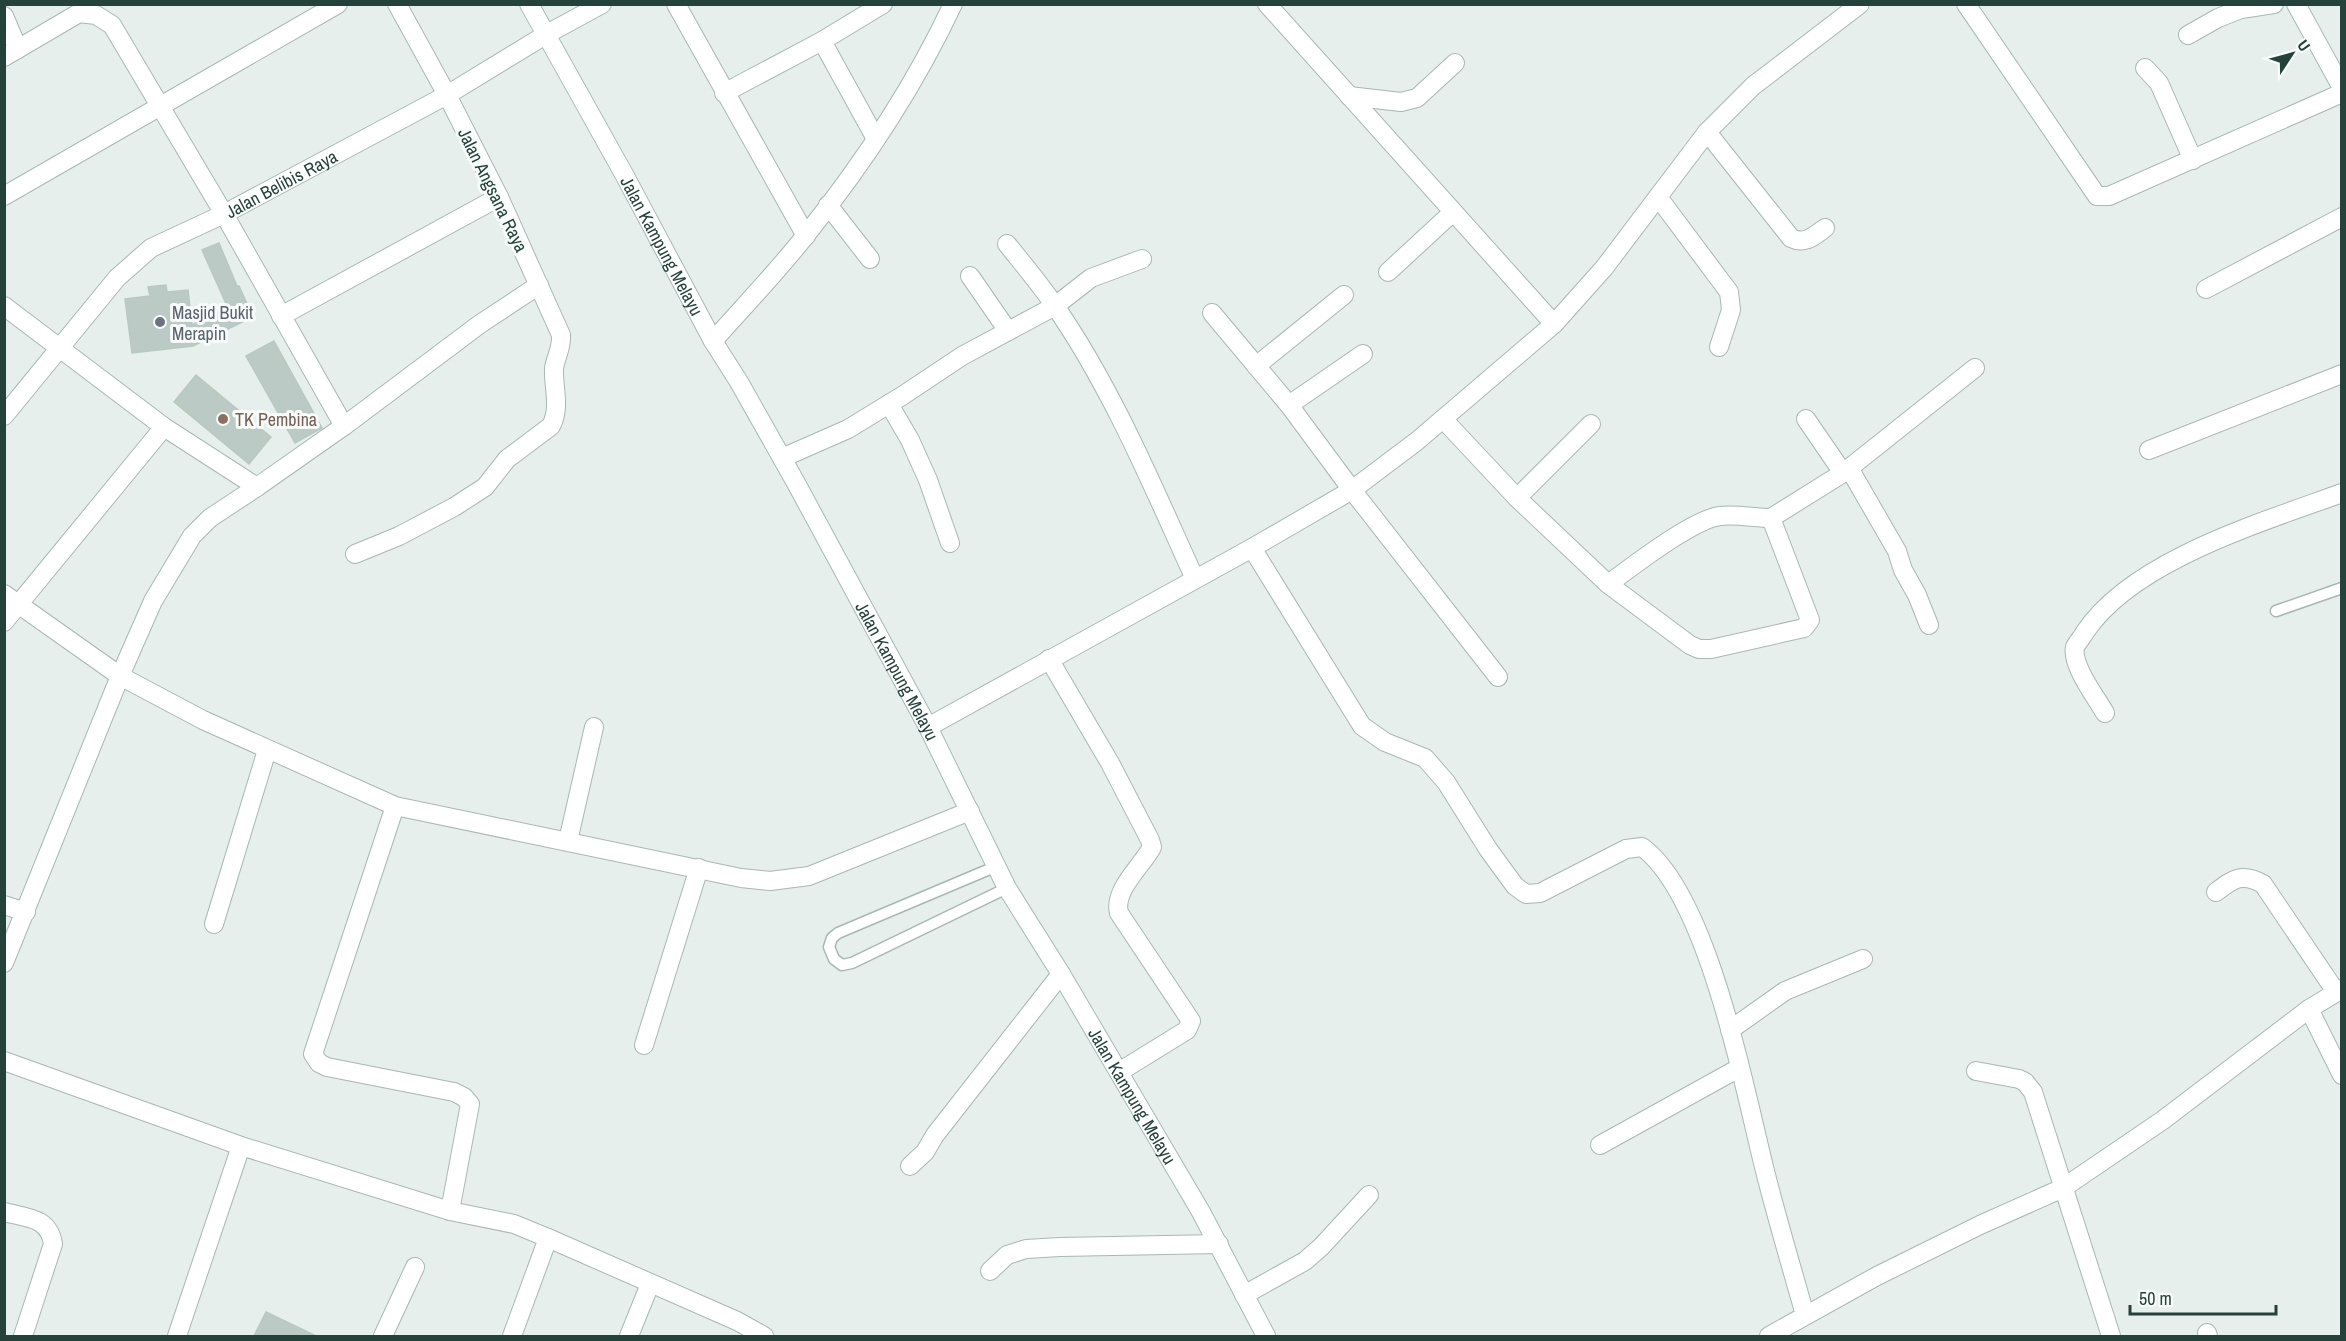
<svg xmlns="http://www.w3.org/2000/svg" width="2346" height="1341" viewBox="0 0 2346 1341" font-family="'Archivo Narrow',sans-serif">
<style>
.building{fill:#bbcac4;stroke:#b8c9c2;stroke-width:1.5}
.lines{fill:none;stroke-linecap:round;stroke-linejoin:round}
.lane-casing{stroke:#a8b8b2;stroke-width:13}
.street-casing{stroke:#a8b8b2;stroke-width:20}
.secondary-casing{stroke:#a4bbb3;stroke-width:20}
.lane{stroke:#fff;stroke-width:10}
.street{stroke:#fff;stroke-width:18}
.secondary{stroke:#fff;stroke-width:18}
.worship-dot{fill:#6b7280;stroke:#f7fbf9;stroke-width:2}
.education-dot{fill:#8d6e63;stroke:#f7fbf9;stroke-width:2}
.labels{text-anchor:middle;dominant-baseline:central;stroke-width:6;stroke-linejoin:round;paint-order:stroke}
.street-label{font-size:18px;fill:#24423a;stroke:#f7fbf9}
.worship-label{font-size:18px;fill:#5b616d;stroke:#f7fbf9;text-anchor:start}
.education-label{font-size:18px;fill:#785e54;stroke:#f7fbf9;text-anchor:start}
</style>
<rect width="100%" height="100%" fill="#e6efeb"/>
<path class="building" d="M219,243L237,286H239L253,317L193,346L132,353L125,299L150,296L148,287L166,285L167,292L188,290L192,325L228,308L202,250Z
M274,341L322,428L295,443L246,356Z
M196,375L271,437L249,464L174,402Z
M266,1312L316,1336H254Z"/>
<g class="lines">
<g class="lane-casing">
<path id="lane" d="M2276,611L2342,588
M997,866L838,933L832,938L829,947L834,959L842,965L852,963L1007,888"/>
</g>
<g class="street-casing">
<g id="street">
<path d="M676,4L806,236"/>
<path d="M1267,4L1554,324"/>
<path d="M1966,4L2097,196H2109L2342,93"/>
<path d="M4,16L18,49"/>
<path d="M2188,35L2218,18L2241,9L2274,4"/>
<path d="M822,41L876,139"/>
<path d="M4,57L79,13L96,15L112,25L224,214L344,426"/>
<path d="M2145,68L2159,83L2193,160"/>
<path d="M724,93L822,41L883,4"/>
<path d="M1349,96L1401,102L1417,98L1455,63"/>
<path d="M1707,132L1791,238C1805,245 1814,236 1825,228"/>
<path d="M4,196L338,4"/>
<path d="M1658,197L1729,292L1731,310L1719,347"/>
<path d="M828,205L870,259"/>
<path d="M1007,244C1023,264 1040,284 1055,306C1113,390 1153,487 1195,579"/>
<path d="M1388,272L1453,212"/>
<path d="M970,276L1008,331"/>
<path d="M2206,289L2342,217"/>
<path d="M4,306L164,427L257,487"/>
<path d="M1212,313L1289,405L1352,490L1498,677"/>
<path d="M281,316L499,197"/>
<path d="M713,341C744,306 777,272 806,235C862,165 915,85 953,4"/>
<path d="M1256,366L1344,295"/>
<path d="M889,404L910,440L928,480L950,543"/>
<path d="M1289,405L1363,354"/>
<path id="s1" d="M4,416L117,278L151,248L224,214L447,95L547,34L602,4"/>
<path d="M1443,419L1517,498L1608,584L1690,645L1699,649H1711L1804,628L1810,620L1771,518C1755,518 1736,514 1720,516C1693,519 1632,567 1608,584"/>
<path d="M1806,419L1843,473"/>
<path d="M2149,450L2342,374"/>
<path d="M782,458L848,429L902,396L962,356L1055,306L1091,278L1142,259"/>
<path d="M1849,468L1897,551L1903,570L1917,595L1929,625"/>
<path d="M1517,498L1591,424"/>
<path d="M1771,518L1843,473L1975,368"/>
<path d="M1252,548L1362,726L1385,742L1425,758L1446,782L1488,849L1515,886L1526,894L1540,893L1626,849L1642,847C1709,896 1745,1093 1766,1175C1778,1222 1792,1269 1805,1315"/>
<path d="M355,554L399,536L454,507L485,487L507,459L551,426C561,407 553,387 554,368C556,356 562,348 561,335L499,197L447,95L397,4"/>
<path d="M4,594L120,676L203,720L395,806L741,878L770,881L809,876L970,811"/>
<path d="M4,622L164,427"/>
<path d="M1049,659L1110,763L1150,840L1152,847C1142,866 1113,890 1119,913L1191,1021L1187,1030L1119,1072"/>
<path d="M2105,713C2096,697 2071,665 2075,647C2077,643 2083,636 2085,632C2133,560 2263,522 2342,493"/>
<path d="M928,727L1252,548L1352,490L1417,441L1554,324L1604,268L1707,132L1753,86L1860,4"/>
<path d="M395,806L313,1054L319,1063L327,1067L454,1092L464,1097L470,1104L450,1211"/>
<path d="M568,841L594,727"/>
<path d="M2216,892C2233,879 2242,872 2263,884L2336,992"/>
<path d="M4,905L26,912"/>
<path d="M214,924L267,750"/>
<path d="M4,963L120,676L153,601L192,536L210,518L257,487L344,426L480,324L539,285"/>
<path d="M2309,1009L2342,1075"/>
<path d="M1730,1030L1785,991L1863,959"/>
<path d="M644,1045L699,868"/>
<path d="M4,1061L241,1146L450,1211L514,1224L548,1238L512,1336"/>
<path d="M1976,1071L2019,1079L2025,1082L2033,1092L2111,1336"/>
<path d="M1600,1145L1739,1068"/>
<path d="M910,1166L925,1152L935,1135L1061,974"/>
<path d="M4,1212C27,1218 49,1217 53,1244L23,1336"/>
<path d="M548,1238L737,1321L764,1336"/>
<path d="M990,1271L1007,1255L1026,1249L1060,1247L1219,1244"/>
<path d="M1244,1295L1305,1261L1321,1247L1369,1195"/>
<path d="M2207,1333L2208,1336"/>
<path d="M177,1336L241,1146"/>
<path d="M383,1336L415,1267"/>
<path d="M629,1336L650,1284"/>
<path d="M1769,1336L1877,1276L1980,1225L2063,1188L2163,1120L2309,1009L2342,989"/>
</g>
</g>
<g class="secondary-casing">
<g id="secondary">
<path id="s2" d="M529,4L625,176L713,341L739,382L796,483L928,727L1007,888L1061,974L1201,1212L1266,1336"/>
<path d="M2296,4L2342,88"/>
</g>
</g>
<use href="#lane" class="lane"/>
<use href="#street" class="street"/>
<use href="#secondary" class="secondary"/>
</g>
<circle class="worship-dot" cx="160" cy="322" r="6"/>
<circle class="education-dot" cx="223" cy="419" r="6"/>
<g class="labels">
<g class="street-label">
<text stroke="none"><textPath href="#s1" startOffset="369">Jalan Belibis Raya</textPath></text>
<text transform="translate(493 190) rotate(64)">Jalan Angsana Raya</text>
<text stroke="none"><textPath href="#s2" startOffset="276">Jalan Kampung Melayu</textPath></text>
<text stroke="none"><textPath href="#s2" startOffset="762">Jalan Kampung Melayu</textPath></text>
<text stroke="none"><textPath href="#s2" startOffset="1248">Jalan Kampung Melayu</textPath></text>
</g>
<g class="worship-label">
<text x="172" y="312">Masjid Bukit<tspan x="172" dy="21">Merapin</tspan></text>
</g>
<g class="education-label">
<text x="235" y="419">TK Pembina</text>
</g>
</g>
<rect width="2346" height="1341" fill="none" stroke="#24423a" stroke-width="12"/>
<g transform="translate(2292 54) rotate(54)" stroke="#f7fbf9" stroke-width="4.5" paint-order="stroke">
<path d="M0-4.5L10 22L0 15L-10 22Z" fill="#24423a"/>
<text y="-9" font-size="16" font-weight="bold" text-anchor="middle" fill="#24423a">U</text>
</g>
<path d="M2130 1305v9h146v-9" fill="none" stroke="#24423a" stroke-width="3"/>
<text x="2139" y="1305" font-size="18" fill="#24423a" stroke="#f7fbf9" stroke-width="4.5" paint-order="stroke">50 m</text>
</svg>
